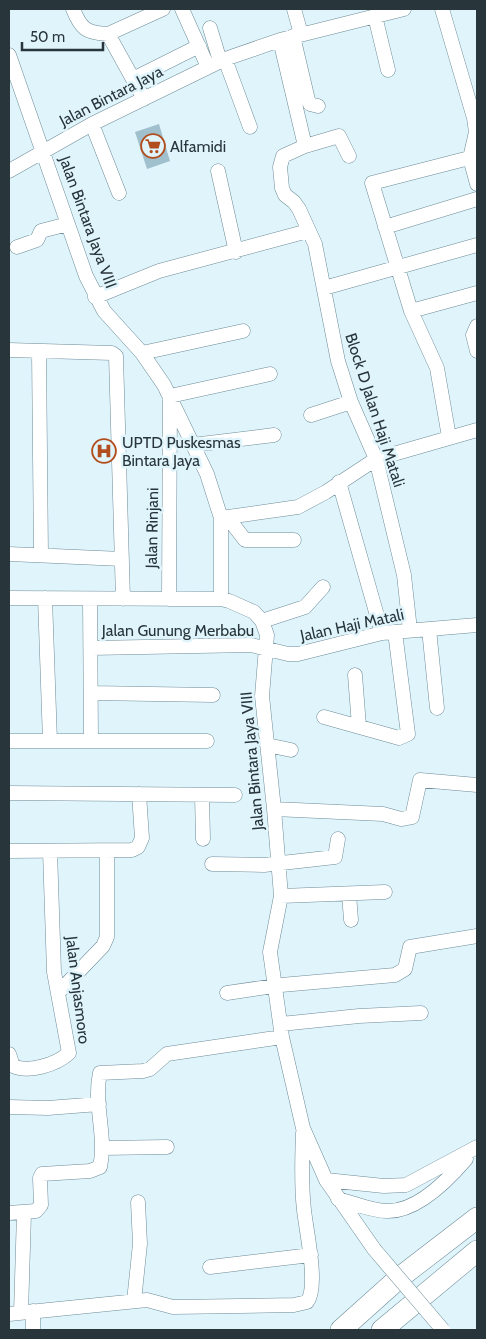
<svg xmlns="http://www.w3.org/2000/svg" width="486" height="1339" viewBox="0 0 486 1339" font-family="Cabin,sans-serif">
<style>
.building{fill:#9fc0cc}
.lines{fill:none;stroke-linecap:round;stroke-linejoin:round}
.minor-casing{stroke:#6d8c97;stroke-width:15}
.highway-casing{stroke:#6d8c97;stroke-width:22}
.minor{stroke:#fff;stroke-width:14}
.highway{stroke:#fff;stroke-width:21}
.minor-bridge-casing{stroke:#6d8c97;stroke-width:15;stroke-linecap:butt}
.minor-bridge{stroke:#fff;stroke-width:14}
.labels{text-anchor:middle;dominant-baseline:central;stroke-width:5;stroke-linejoin:round;paint-order:stroke}
.street-label{font-size:16px;fill:#28353a;stroke:#e0f4fc}
.poi-label{font-size:16px;fill:#28353a;stroke:#e0f4fc;text-anchor:start}
</style>
<rect width="100%" height="100%" fill="#e0f4fc"/>
<path class="building" d="M159,124L170,161L147,169L135,132Z"/>
<g class="lines">
<g class="minor-casing">
<path id="minor" d="M73,9C81,29 86,33 108,34
M182,9L208,67
M294,9L301,34
M442,9L474,118L476,132L470,158L477,184
M375,16L388,70
M210,28L220,61
M293,36L308,100L310,104L318,106
M280,40L305,146L283,156L280,167L282,188L285,195L294,202L299,209L315,244L338,361L351,402L376,459L404,575L410,630
M9,55L86,276L104,311L142,353L164,385L207,474L221,518V599
M225,59L250,127
M133,79L199,46
M144,99L108,34L163,9
M92,124L119,193
M305,146L339,136L349,156
M9,171L92,124L225,59L280,40L404,9
M218,171L236,252
M385,227L477,199
M17,247L37,240L41,231L68,224
M324,288L477,245
M95,297L159,271L308,231
M411,311L477,293
M477,326L473,335L477,351
M9,350L112,353L116,356L123,599
M39,352L41,555
M142,353L243,331
M311,415L351,402
M449,437L437,368L411,311L372,183L477,156
M193,445L274,435
M339,482L382,633
M221,518L298,507L326,492L376,459L477,430
M228,518L245,540H294
M9,554L122,559
M9,598L221,599L229,601L254,612L262,621L267,635L262,696L274,809L281,896L270,952L282,1037L303,1128L326,1180L374,1249
M45,598L50,741
M90,599L91,741
M169,599L170,396L270,374
M262,621L305,607L323,587
M429,629L437,708
M91,648L251,645L288,654H298L382,633L477,625
M355,675L359,726
M91,693L213,695
M324,717L399,738L408,734L395,632
M9,741H207
M267,745L291,750
M9,793L235,795
M202,796L203,839
M274,809L383,814L401,819L412,817L420,780L477,785
M9,851L132,850L138,847L142,838L139,794
M212,864L264,865L335,857L338,839
M349,894L351,920
M281,896L385,892
M58,993L103,946L107,937V851
M227,993L281,985L395,975L405,969L410,947L477,936
M281,1024L359,1016L421,1013
M9,1054L13,1066C28,1073 56,1065 69,1053L54,972L50,851
M9,1107L48,1108L99,1104
M102,1148L167,1147
M326,1180L384,1186L406,1185L477,1147
M338,1199C354,1203 371,1211 387,1211C417,1212 448,1180 466,1159
M9,1213L36,1211L41,1205L40,1178L42,1174L90,1171L100,1167C107,1136 93,1104 100,1073L143,1071L150,1069L167,1054L282,1037
M210,1267L311,1255
M134,1301L140,1244L138,1202
M33,1311V1330
M21,1313L24,1213
M9,1314L147,1300L173,1307L294,1305L307,1302C319,1287 306,1230 304,1210C301,1185 302,1158 303,1133"/>
</g>
<g class="highway-casing">
<path id="highway" d="M341,1330L399,1278L477,1218
M382,1330L477,1251"/>
</g>
<use href="#minor" class="minor"/>
<use href="#highway" class="highway"/>
<g class="minor-bridge-casing">
<path id="minor-bridge" d="M374,1249L443,1330"/>
</g>
<use href="#minor-bridge" class="minor-bridge"/>
</g>
<defs>
<g id="supermarket-ring" transform="scale(1.25)"><circle r="9.5" fill="#e0f4fc" stroke="#b24d1e" stroke-width="1.5"/><path d="M-6-5.5h2.5l.6 2H6L4.5 2H-2.5L-4.4-4H-6ZM-1.5 3.2a1.3 1.3 0 1 0 .1 0ZM3 3.2a1.3 1.3 0 1 0 .1 0Z" fill="#b24d1e"/></g>
<g id="hospital-ring" transform="scale(1.25)"><circle r="9.5" fill="#e0f4fc" stroke="#b24d1e" stroke-width="1.5"/><path d="M-5-5h3v3.5h4V-5h3V5h-3V1.5h-4V5h-3Z" fill="#b24d1e"/></g>
</defs>
<g fill-rule="evenodd">
<use href="#supermarket-ring" x="153" y="146"/>
<use href="#hospital-ring" x="104" y="451"/>
</g>
<g class="labels">
<g class="street-label">
<text transform="translate(111 96) rotate(-27)">Jalan Bintara Jaya</text>
<text transform="translate(88 222) rotate(70)">Jalan Bintara Jaya VIII</text>
<text transform="translate(375 410) rotate(72)">Block D Jalan Haji Matali</text>
<text transform="translate(152 528) rotate(-89)">Jalan Rinjani</text>
<text transform="translate(352 625) rotate(-12)">Jalan Haji Matali</text>
<text x="178" y="630">Jalan Gunung Merbabu</text>
<text transform="translate(252 761) rotate(-95)">Jalan Bintara Jaya VIII</text>
<text transform="translate(78 990) rotate(83)">Jalan Anjasmoro</text>
</g>
<g class="poi-label">
<text x="170" y="146">Alfamidi</text>
<text x="122" y="442">UPTD Puskesmas<tspan x="122" dy="18">Bintara Jaya</tspan></text>
</g>
</g>
<rect width="486" height="1339" fill="none" stroke="#28353a" stroke-width="20"/>
<path d="M22 42v8h81v-8" fill="none" stroke="#28353a" stroke-width="2.5"/>
<text x="30" y="42" font-size="15" fill="#28353a" stroke="#e0f4fc" stroke-width="4" paint-order="stroke">50 m</text>
</svg>
